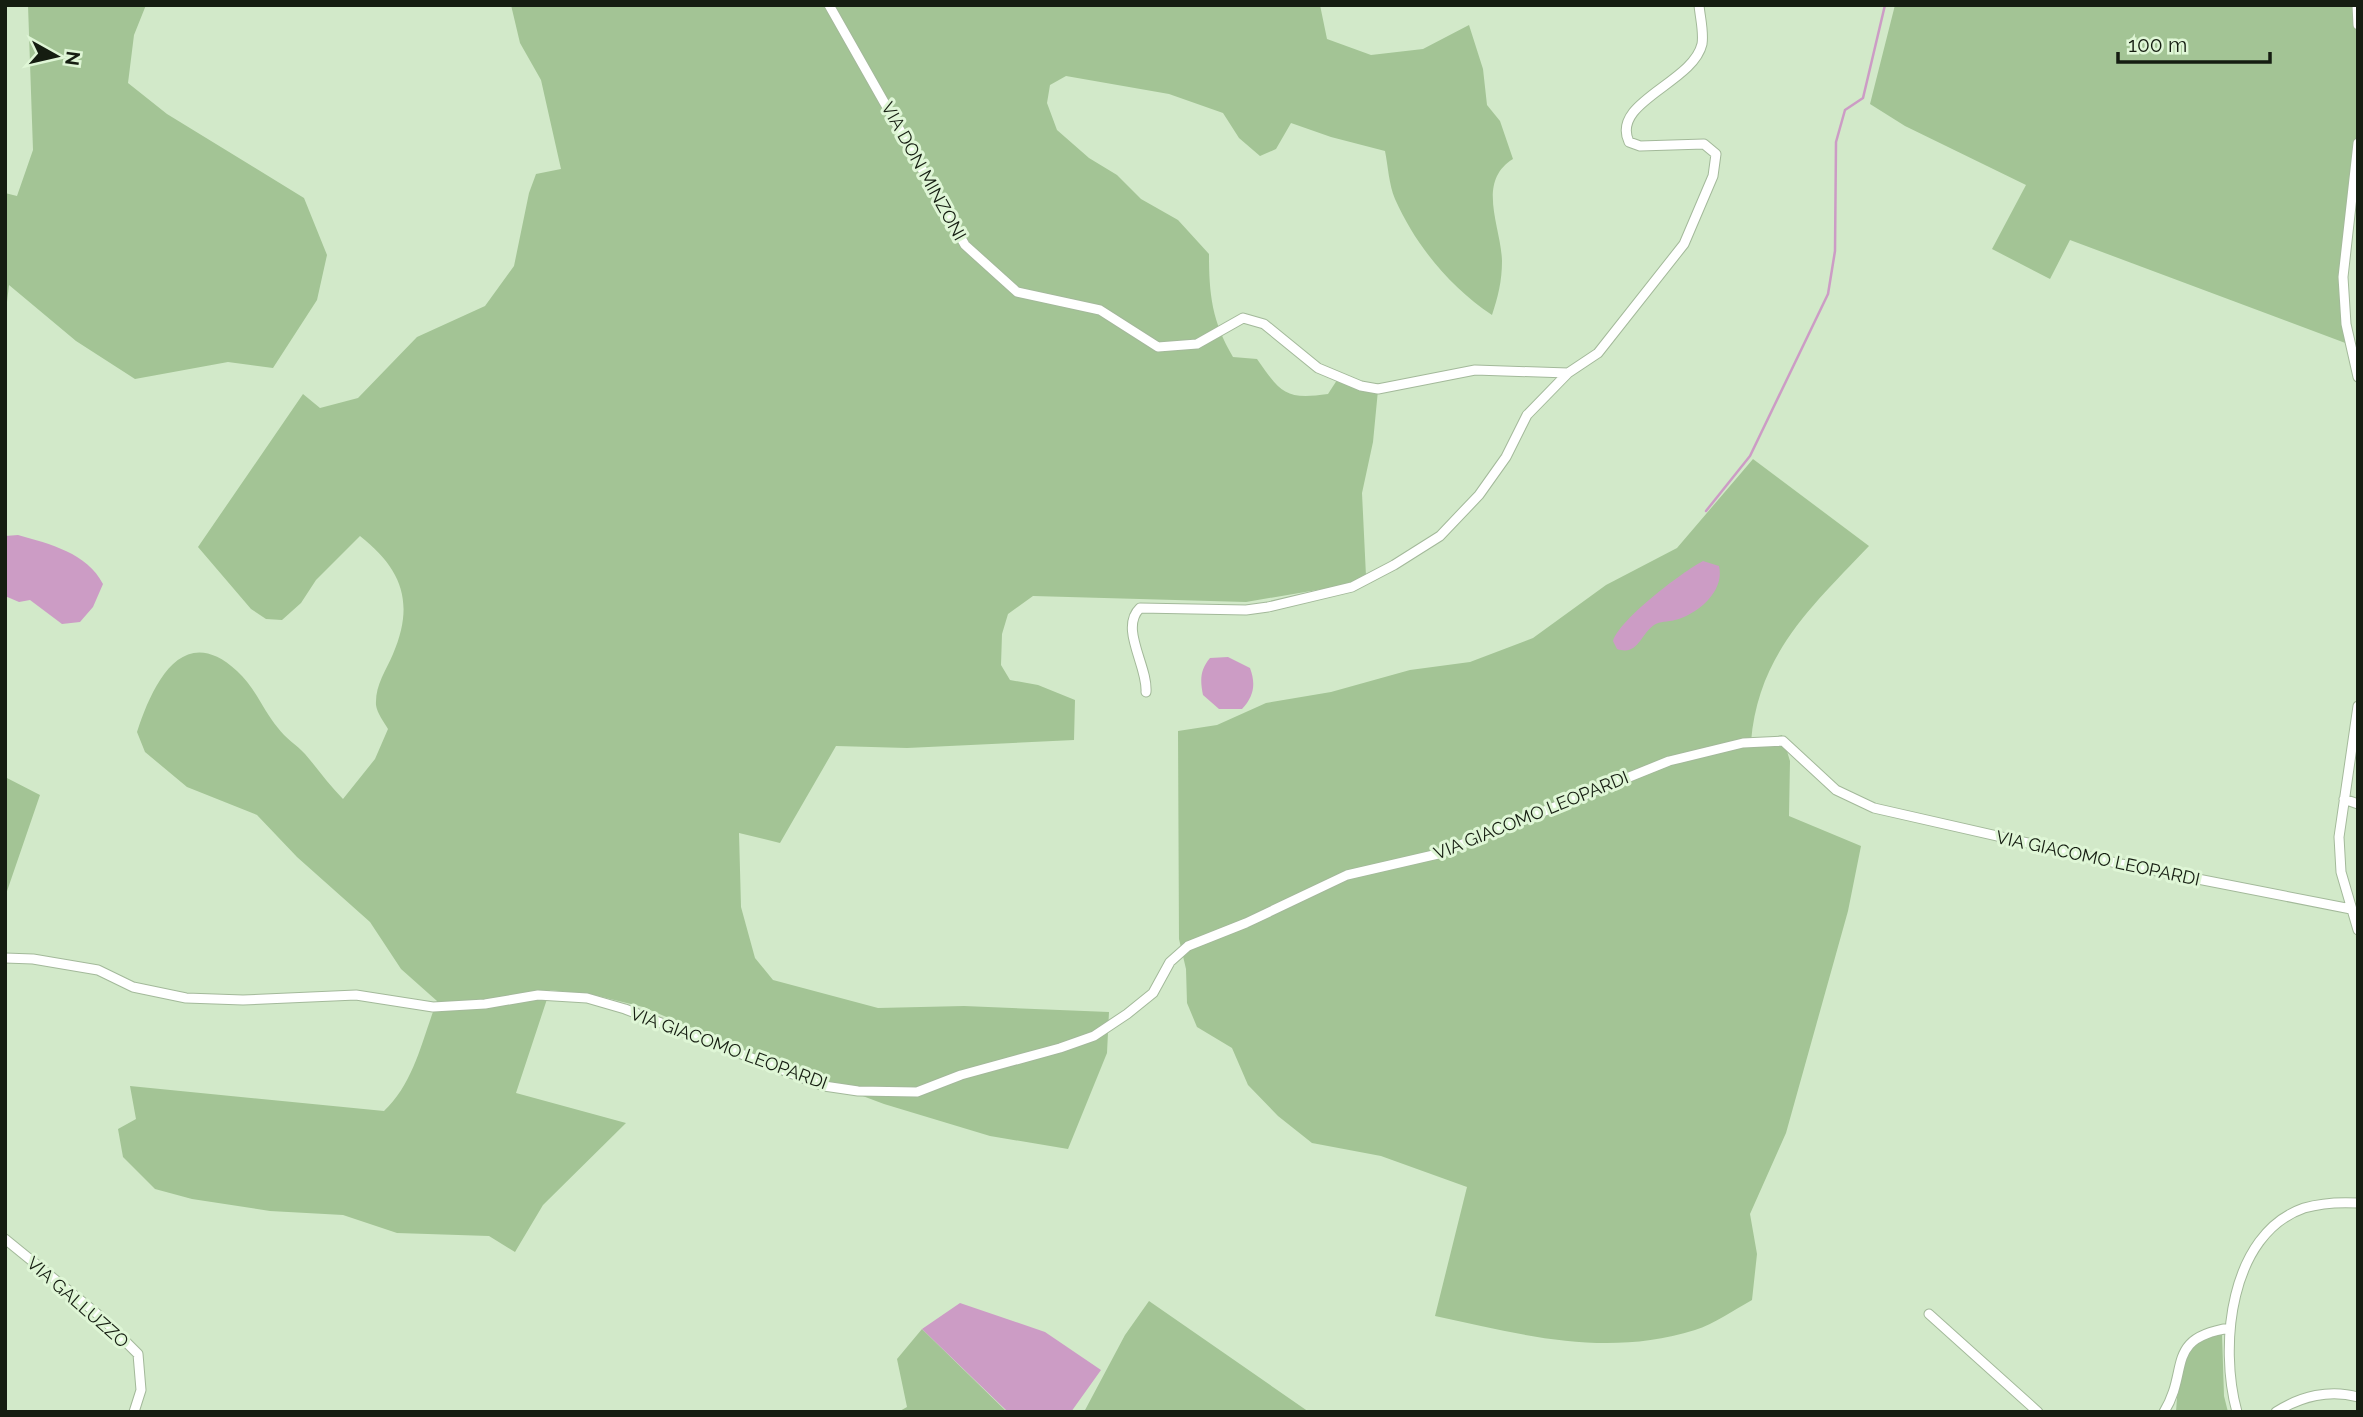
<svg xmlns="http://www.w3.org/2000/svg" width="2363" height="1417" viewBox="0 0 2363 1417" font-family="Raleway,sans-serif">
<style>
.green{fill:#a3c495}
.water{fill:#cc9cc5}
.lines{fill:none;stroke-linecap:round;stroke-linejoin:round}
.stream{stroke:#cc9cc5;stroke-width:2.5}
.street-casing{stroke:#a3b99a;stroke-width:11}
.street{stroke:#fff;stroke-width:9}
.labels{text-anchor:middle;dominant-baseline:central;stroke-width:6;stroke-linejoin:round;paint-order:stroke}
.street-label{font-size:18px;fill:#151d11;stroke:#dff6d6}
</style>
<rect width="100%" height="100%" fill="#d2e9c9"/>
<path class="green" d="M28,5H146L134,35L128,83L167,114L304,198L327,255L317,300L273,368L228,362L135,379L76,341L9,285L5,319V193L17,196L33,150Z
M511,5H1320L1327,39L1371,55L1423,49L1469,25L1483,69L1487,105L1500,121L1513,159C1476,182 1501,226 1502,261C1502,281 1498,297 1492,315C1450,287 1416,246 1395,199C1389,185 1388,166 1385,151L1331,137L1291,123L1276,149L1260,156L1239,138L1223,113L1169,94L1066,76L1050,85L1047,103L1057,130L1089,158L1117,175L1141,199L1178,220L1209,254C1209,295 1212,321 1233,357L1257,359C1281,393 1285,400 1328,394L1339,377L1378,390L1373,442L1362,493L1366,576L1352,584L1246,602L1033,596L1008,614L1002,634L1001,665L1010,680L1038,685L1075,700L1074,740L907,748L836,746L780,843L739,833L741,907L755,958L773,980L878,1008L964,1006L1109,1012L1107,1053L1068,1149L990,1136L884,1104L772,1062L643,1007L594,995L550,990L516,1093L626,1123L543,1205L515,1252L489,1236L397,1233L343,1215L270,1211L192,1199L155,1189L123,1157L118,1129L136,1119L130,1086L384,1111C412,1085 421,1045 434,1009L437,1001L401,969L370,922L297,857L257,815L187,787L145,752L137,732C152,686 182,620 237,671C255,687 263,710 278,728C285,738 297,745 305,754C318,769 329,785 343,799L375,759L388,729C384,722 377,713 376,705C375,685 386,671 393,654C415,603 402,569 360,536L316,580L301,603L282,620L266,619L251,609L198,547L303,394L320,408L358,398L417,337L485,306L514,266L529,193L536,174L561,169L541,80L520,43Z
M1895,5H2358V147L2341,310L2348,344L2070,240L2050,279L1992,249L2026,185L1905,126L1870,104Z
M1753,459L1869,546C1812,606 1758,654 1751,742L1782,735L1790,761L1789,816L1861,846L1848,911L1786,1133L1750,1214L1757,1254L1752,1300C1734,1310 1714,1324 1695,1330C1605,1358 1524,1335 1435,1316L1467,1187L1381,1156L1312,1143L1278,1116L1248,1085L1232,1048L1197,1027L1187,1003L1186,969L1179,939L1178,731L1217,725L1266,703L1331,692L1410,670L1470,662L1533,638L1606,585L1677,548Z
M5,777L40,795L5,897Z
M1149,1301L1309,1412H1084L1125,1335Z
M922,1329L1007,1412H898L907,1407L897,1359Z
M2222,1334L2224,1396L2228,1412H2176L2179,1368L2196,1340Z"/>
<path class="water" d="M18,535C50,544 87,553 103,584L93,607L80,622L62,624L30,600L19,602L5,596V536Z
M1703,561L1719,566C1725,591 1698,614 1675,620C1668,622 1660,621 1654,625C1640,635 1638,656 1617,649L1613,641C1619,620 1682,572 1703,561Z
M1228,657L1250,668C1256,684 1254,696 1242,709H1219L1203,695C1200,680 1200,670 1210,658Z
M960,1303L1045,1332L1101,1370L1071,1412H1008L922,1329Z"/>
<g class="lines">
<path class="stream" d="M1706,511L1750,456L1828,294L1835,251L1836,142L1845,110L1863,98L1885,5"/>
<g class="street-casing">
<path id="street" d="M829,5L965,245L1017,292L1100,310L1158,347L1197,344L1243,318L1264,324L1318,368L1361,386L1378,389L1475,370L1568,373L1598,353L1684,244L1713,176L1716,154L1704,144L1640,146L1629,142C1610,102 1693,83 1702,44C1704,32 1700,17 1699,5
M2357,5L2358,25
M2358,143L2343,277L2346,324L2358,377
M1146,692C1148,666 1119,628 1140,608L1246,610L1268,607L1352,587L1394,565L1440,536L1479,495L1506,457L1527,415L1568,373
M2358,706L2339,837L2341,872L2358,930
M2344,799L2358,804
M5,958L33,959L98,970L133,987L186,998L243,1000L356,995L433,1007L485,1004L538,995L587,998L625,1009L824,1086L858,1091L917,1092L961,1075L1060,1048L1094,1036L1127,1014L1153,993L1170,962L1188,946L1246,923L1347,875L1438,854L1669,761L1743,743L1783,741L1836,790L1874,808L2121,864L2351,909
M5,1239L101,1317L138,1354L141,1390L134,1412
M1929,1314L2038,1412
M2164,1412C2190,1370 2164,1338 2230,1328
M2237,1412C2219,1347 2229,1234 2304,1208C2321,1203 2340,1202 2358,1203
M2276,1412C2301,1396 2330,1389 2358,1397"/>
</g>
<use href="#street" class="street"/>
</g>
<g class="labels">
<g class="street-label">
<text transform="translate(924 171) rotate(61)">VIA DON MINZONI</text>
<text transform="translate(1531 815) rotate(-22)">VIA GIACOMO LEOPARDI</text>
<text transform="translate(2098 858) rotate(12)">VIA GIACOMO LEOPARDI</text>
<text transform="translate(729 1048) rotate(20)">VIA GIACOMO LEOPARDI</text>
<text transform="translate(78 1302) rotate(41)">VIA GALLUZZO</text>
</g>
</g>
<rect width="2363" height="1417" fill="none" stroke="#151d11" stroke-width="14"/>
<g transform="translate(56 56) rotate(98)" stroke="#dff6d6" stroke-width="5" paint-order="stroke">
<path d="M0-5L12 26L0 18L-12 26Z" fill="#151d11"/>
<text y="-10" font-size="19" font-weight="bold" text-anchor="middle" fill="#151d11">N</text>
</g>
<path d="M2118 52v10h152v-10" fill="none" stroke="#151d11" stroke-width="3.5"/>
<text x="2128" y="52" font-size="21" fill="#151d11" stroke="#dff6d6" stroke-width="5" paint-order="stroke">100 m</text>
</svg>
